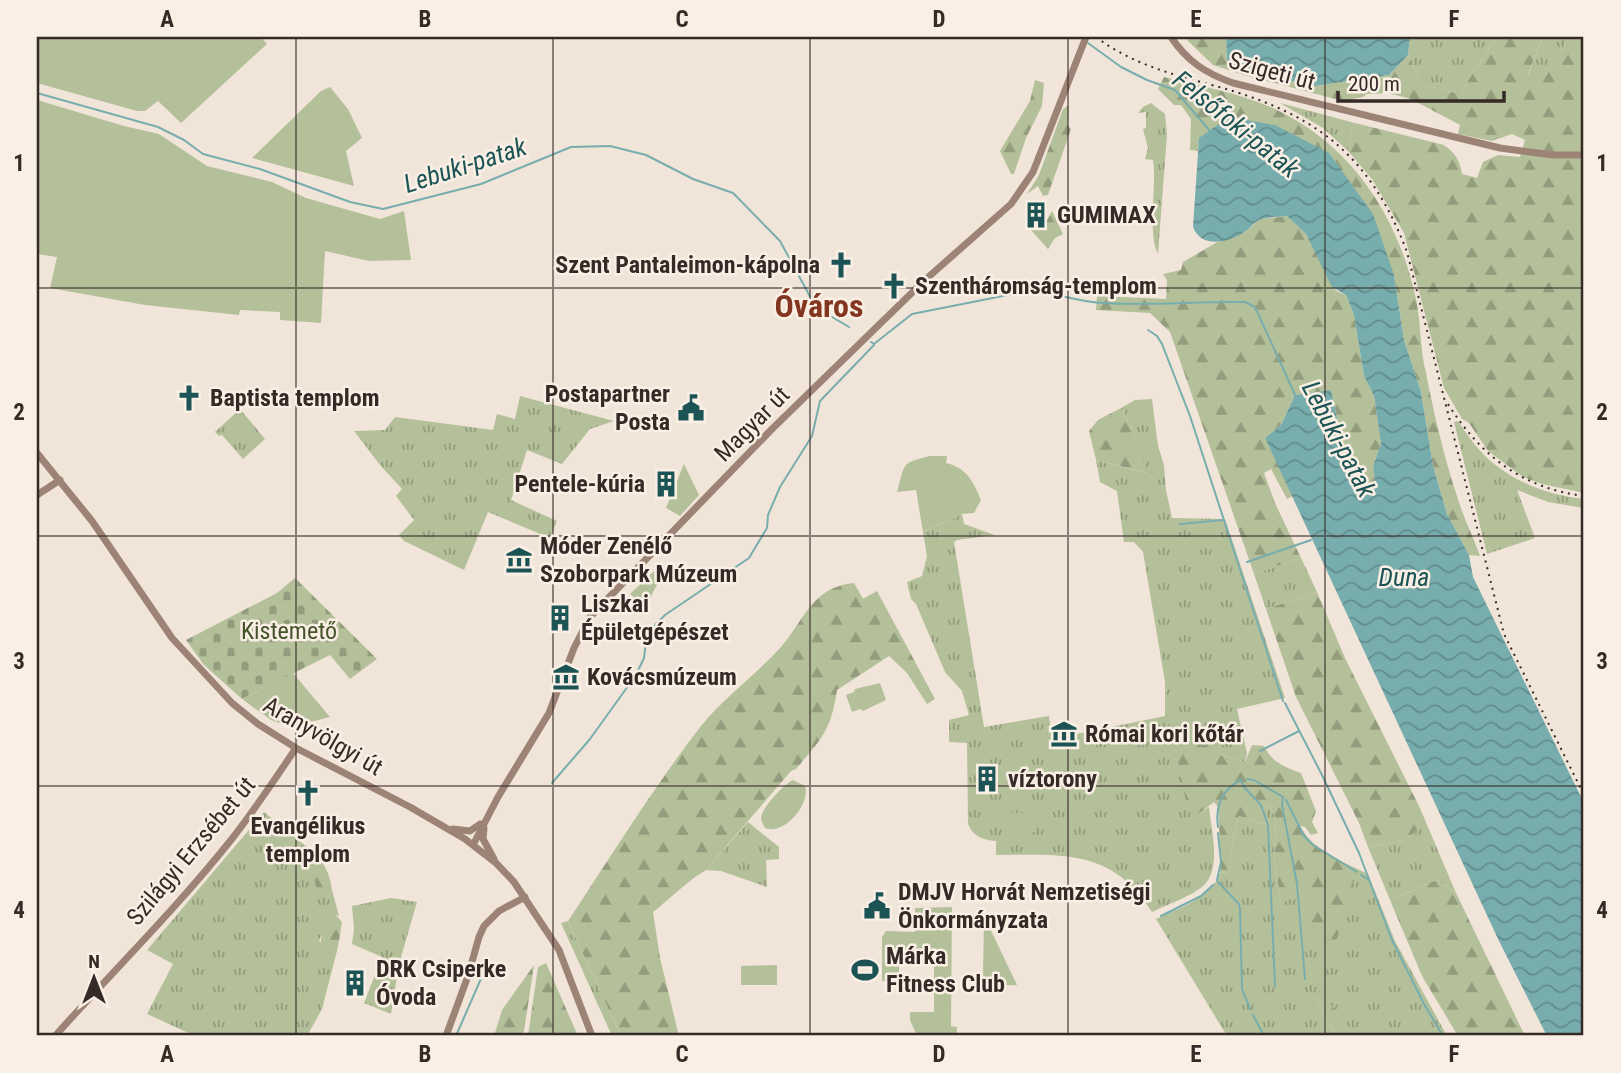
<svg xmlns="http://www.w3.org/2000/svg" width="1621" height="1073" viewBox="0 0 1621 1073" font-family="'Roboto Condensed',sans-serif">
<style>
.grass{fill:url(#grass-tufts)}
.forest{fill:url(#forest-firs)}
.cemetery{fill:url(#cemetery-stones)}
.green{fill:#b4c099}
.water{fill:url(#water-waves)}
.lines{fill:none;stroke-linecap:round;stroke-linejoin:round}
.stream{stroke:#78adae;stroke-width:2}
.secondary{stroke:#9d8376;stroke-width:7}
.rail{stroke:#352a26;stroke-width:2;stroke-dasharray:2 5;stroke-linecap:butt}
.grid{fill:none;stroke:#352a26;stroke-width:2;stroke-opacity:0.55}
.labels{text-anchor:middle;dominant-baseline:central;stroke-width:5;stroke-linejoin:round;paint-order:stroke}
.street-label{font-size:24px;fill:#352a26;stroke:#f9efe5}
.poi-label{font-size:24px;font-weight:bold;fill:#352a26;stroke:#f9efe5;text-anchor:start}
.park-label{font-size:24px;fill:#45532a;stroke:#f9efe5}
.water-label{font-size:26px;font-style:italic;fill:#1c5456;stroke:#f9efe5}
.district-label{font-size:32px;font-weight:bold;fill:#84351f;stroke:#f9efe5}
.neatline{fill:none;stroke:#352a26;stroke-width:2.5}
.grid-label{font-size:23px;text-anchor:middle;font-weight:bold;fill:#352a26}
</style>
<defs>
<pattern id="grass-tufts" width="24" height="20" patternUnits="userSpaceOnUse" patternTransform="scale(1.75)"><rect width="24" height="20" fill="#b4c099"/><path d="M3 7l-1-3M5 7V3M7 7l1-3M15 17l-1-3M17 17v-4M19 17l1-3" fill="none" stroke="#939c7d"/></pattern>
<pattern id="forest-firs" width="22" height="20" patternUnits="userSpaceOnUse" patternTransform="scale(1.75)"><rect width="22" height="20" fill="#b4c099"/><path d="M5 1l3.5 6h-7zM16 11l3.5 6h-7z" fill="#939c7d"/></pattern>
<pattern id="cemetery-stones" width="16" height="16" patternUnits="userSpaceOnUse" patternTransform="scale(1.75)"><rect width="16" height="16" fill="#b4c099"/><path d="M2 7V4a2 2 0 0 1 4 0v3zM10 15v-3a2 2 0 0 1 4 0v3z" fill="#939c7d"/></pattern>
<pattern id="water-waves" width="16" height="10" patternUnits="userSpaceOnUse" patternTransform="scale(1.75)"><rect width="16" height="10" fill="#78adae"/><path d="M0 5q4-4 8 0t8 0" fill="none" stroke="#638d8d"/></pattern>
</defs>
<rect width="100%" height="100%" fill="#f1e5d9"/>
<path class="grass" d="M1410,37H1497L1459,94L1421,84L1408,55Z
M1543,37H1570L1541,81L1528,75Z
M1151,103L1165,114L1167,134L1158,254C1147,233 1157,185 1153,160L1145,159L1148,148L1143,129L1146,128V112L1138,113L1143,107Z
M1280,103L1355,123L1352,126L1348,151L1323,128Z
M520,396L614,421L590,429L562,464L527,450L511,500L557,521L550,538L488,512L464,570L404,541L399,535L414,520L396,496L402,489L380,465L354,431L385,430L395,417L493,430L497,414L515,419Z
M1152,399L1158,446L1164,465L1166,490L1172,518L1225,519L1285,698L1237,709L1247,753L1245,762L1220,755H1211L1195,817L1209,807C1211,828 1221,865 1206,883C1196,895 1166,905 1152,912C1112,848 1062,855 996,855V841C983,840 973,837 968,824L967,743L949,742V720L969,715L962,691L945,672L916,604L911,599L907,582L922,576L927,556L923,532L962,514L964,524L995,535L957,540L954,542L984,727L1049,716L1052,739L1165,716V682L1143,552L1134,542H1124L1117,491L1100,482L1096,460L1146,473L1133,430L1121,408L1135,400Z
M240,409L265,439L243,459L222,435L219,436L215,432Z
M1458,421C1466,433 1475,446 1485,456C1513,482 1547,495 1584,499V508L1548,502L1517,490L1535,538L1487,554L1454,422Z
M1301,558L1317,592L1266,609L1254,574Z
M1270,805L1276,820L1274,856L1281,903L1303,893L1353,883L1345,873L1349,865L1368,874L1395,941L1447,1036H1352L1347,1025L1314,996L1337,1036H1227L1156,919C1179,908 1210,899 1220,873L1229,872L1235,828L1239,816L1262,824L1266,823L1262,809Z
M1419,806L1456,893L1437,880L1390,900L1368,847L1403,841L1419,829Z
M264,812L312,851L310,867L328,894L332,890L339,916L327,912L324,932L319,940L322,947H338L322,1009L307,1036H195L147,1014L173,964L147,950Z
M748,822L779,847V859L766,860L767,887L721,871L706,870Z
M391,898L417,902L399,964L391,1014L364,1003L382,957L352,944L354,929L352,906Z
M568,921L621,1036H612L561,923Z"/>
<path class="forest" d="M1188,37H1226L1227,60L1241,70L1315,86L1389,75L1408,55L1421,84L1459,94L1497,37H1543L1528,74L1541,80L1570,37H1584V493L1542,484L1523,477L1488,451L1469,423L1462,419L1444,388L1404,233L1372,179L1348,151L1352,125L1355,123L1444,145C1455,153 1460,160 1462,174L1477,178L1483,162L1498,155L1520,157L1525,140L1512,134L1492,141L1458,134L1460,125L1411,99L1388,93L1367,94L1363,97L1343,101L1244,75L1213,65L1187,40Z
M1164,77C1203,87 1246,94 1281,112C1355,149 1399,220 1416,299C1421,323 1420,349 1426,373C1434,414 1444,457 1457,496C1463,517 1473,536 1480,556L1469,555L1447,514L1433,466L1421,392L1404,340L1394,275L1199,138L1198,151L1190,150L1191,119L1181,105H1174L1158,89Z
M1035,80L1044,83L1042,106L1026,138L1014,174H1011L1000,151L1030,101Z
M1069,105L1068,126L1071,129L1048,195L1043,196L1038,186L1027,194L1039,175L1063,109Z
M1052,211L1063,234L1055,238L1048,249L1031,230L1037,225L1045,224Z
M1287,216L1306,234L1336,291L1346,295L1354,315L1364,376L1374,396L1381,444L1373,466L1375,480L1367,487L1359,483L1345,455L1331,390L1295,395L1281,425L1265,438L1293,496L1287,499L1271,469L1264,473L1275,503L1301,558L1254,574L1170,332L1150,313L1096,310L1097,296L1166,299L1167,280L1163,274L1181,270L1183,262L1219,241L1244,233L1260,219Z
M1121,408L1133,430L1147,473L1096,460L1089,431L1098,420Z
M854,583L863,599L877,591L935,699L927,704L907,673L889,656L837,690C831,731 822,738 796,769L791,771L706,870C687,881 671,898 653,912L660,958L679,1036H621L568,921C612,855 653,788 701,726C724,697 756,675 781,647C805,619 812,587 854,583Z
M1317,592L1345,658L1419,806V829L1403,841L1368,847L1359,823L1296,697L1266,609Z
M1203,722L1211,755H1220L1245,762L1252,745L1264,746C1273,763 1284,767 1301,773L1316,811L1312,822L1318,833L1311,835L1305,827L1300,826C1312,847 1328,854 1349,865L1345,873L1353,882L1337,939H1307L1303,894L1281,903L1274,856L1276,820L1270,805L1262,809L1267,822L1262,824L1239,816L1235,828L1229,872L1220,873L1221,864L1218,807L1214,802L1195,817L1187,807L1172,730Z
M312,851C324,861 330,874 332,890L328,894L317,889L310,867Z
M1437,880L1456,893L1525,1036H1458L1422,976L1390,900Z
M327,912L334,913L342,922L338,947H322L320,944Z
M546,963L578,1036H528L538,967Z
M534,965L524,1031L521,1036H494L502,1010Z
M1320,991L1347,1025L1352,1036H1337L1314,996Z"/>
<path class="cemetery" d="M295,578L377,659L350,679L330,655L242,699L204,665L186,640L277,593Z"/>
<path class="green" d="M37,37H261L267,44L181,123L158,101L145,111H137L37,83Z
M330,87L348,109L362,138L346,151L354,186L252,158L321,91Z
M37,100L124,126L159,134L207,166L272,182L306,198L380,219L404,211L411,260L369,261L325,251L321,323L280,320V312L240,310L239,315L145,305L50,288L57,257L37,254Z
M930,456H947L946,463C967,468 973,481 981,500L974,513L962,514L923,532L916,490L897,492C905,464 900,463 930,456Z
M684,464L699,495L680,516L666,508Z
M654,571L662,575L645,608L630,594Z
M293,673L330,717L291,727L271,720L242,699Z
M880,683L886,700L863,711L860,709L852,712L846,695L854,692L855,689Z
M793,780L805,786C811,804 784,836 765,828C763,824 761,822 761,817C762,808 785,783 793,780Z
M1009,813H1036V832H1009Z
M952,907L951,1026L957,1027V1036H917L910,1020V1012H934V964H899V982L882,981V937L886,931L915,932V908Z
M984,916L1017,985C1004,985 989,988 983,975Z
M777,965V985H741V966Z"/>
<path class="water" d="M1226,37H1410L1408,55L1389,75L1315,86L1241,70L1227,60Z
M1229,117L1275,125L1329,153L1373,214L1394,275L1404,340L1421,392L1433,466L1447,514L1469,555L1473,577L1584,803V1036H1547L1499,941L1265,438L1281,425L1295,395L1331,390L1345,455L1359,483L1367,487L1375,480L1373,466L1381,444L1374,396L1364,376L1354,315L1346,295L1332,287L1306,234L1287,216C1279,217 1266,217 1259,220C1254,223 1250,228 1246,231C1230,243 1201,249 1193,227L1199,138Z"/>
<g class="lines">
<path class="stream" d="M1088,43L1121,67L1147,80L1175,90L1209,130
M37,93L158,127L184,140L203,154L260,169L350,202L383,209L481,184L571,147L610,146L646,155L693,179L733,193L780,241L813,302L827,314L849,327
M1148,330L1157,336L1162,344L1190,416L1283,701
M871,342L874,344L912,314L1023,292C1049,290 1077,302 1103,303C1150,306 1198,301 1245,302L1255,307L1296,397
M1180,524L1223,520
M1247,562L1311,540
M1285,703L1322,775L1359,853L1392,940L1424,1004L1443,1036
M1260,751L1299,731
M1247,779L1254,780L1283,797
M552,783L590,739L636,675L644,658L647,633L665,615L749,558L767,528L768,515L780,487L812,436L820,401L874,345
M1283,797L1282,805L1297,884L1305,979
M1286,800L1304,836L1313,845L1357,872
M1218,827C1215,806 1221,790 1241,780L1244,787L1261,805L1268,825L1275,986
M1361,875L1369,880
M1217,880L1221,862L1218,833
M1218,882L1239,904L1240,909L1242,989L1250,1009
M1161,916L1201,896L1213,885
M1253,1015L1264,1036
M456,1036L486,967"/>
<path class="secondary" d="M1171,37C1187,61 1205,73 1233,83L1500,148L1553,155H1584
M37,453L92,521L172,638L232,703L258,724L296,748L410,807L465,839L496,863L514,882L559,950L592,1036
M37,495L60,480
M484,828L483,839L494,859
M453,829L470,831L480,824
M473,845L498,797L549,713L574,648L590,617L773,428L925,280L1011,204L1033,172L1086,37
M55,1036C113,971 176,909 231,840C254,811 275,779 296,748
M446,1036L468,976L479,937L484,926L499,911L525,897"/>
<path class="rail" d="M1096,37C1133,65 1175,75 1219,87C1316,114 1371,156 1407,252L1504,634L1584,795
M1448,404C1481,456 1522,488 1584,496"/>
</g>
<path class="grid" d="M296,37V1036M553,37V1036M810,37V1036M1068,37V1036M1325,37V1036M37,288H1584M37,536H1584M37,786H1584"/>
<defs>
<g id="building-bare" transform="scale(2.1)"><path d="M-4-6H4V6H1V3H-1V6H-4ZM-2.5-4.3h1.7v1.8h-1.7ZM.8-4.3h1.7v1.8H.8ZM-2.5-1h1.7V.8h-1.7ZM.8-1h1.7V.8H.8Z" fill="#1c5456" stroke="#f9efe5" stroke-width="2.5" paint-order="stroke"/></g>
<g id="church-bare" transform="scale(2.1)"><path d="M-1.2-6h2.4v3.5h3.3v2.4h-3.3V6h-2.4V-.1h-3.3v-2.4h3.3Z" fill="#1c5456" stroke="#f9efe5" stroke-width="2.5" paint-order="stroke"/></g>
<g id="civic-bare" transform="scale(2.1)"><path d="M-.6-6.5H3V-4.5H.6V-3L4-1V1h2V6H-6V1h2V-1L-.6-3ZM-1.2 2.5V6h2.4V2.5Z" fill="#1c5456" stroke="#f9efe5" stroke-width="2.5" paint-order="stroke"/></g>
<g id="museum-bare" transform="scale(2.1)"><path d="M0-6L6-3V-2H-6V-3ZM-5-1h2V3h-2ZM-1-1h2V3h-2ZM3-1h2V3H3ZM-6 4H6V6H-6Z" fill="#1c5456" stroke="#f9efe5" stroke-width="2.5" paint-order="stroke"/></g>
<g id="stadium-bare" transform="scale(2.1)"><path d="M0-5a6.5 5 0 1 0 0 10a6.5 5 0 1 0 0-10ZM-3.5-1.8h7v3.6h-7Z" fill="#1c5456" stroke="#f9efe5" stroke-width="2.5" paint-order="stroke"/></g>
</defs>
<g fill-rule="evenodd">
<use href="#building-bare" x="1036" y="215"/>
<use href="#church-bare" x="841" y="265"/>
<use href="#church-bare" x="894" y="286"/>
<use href="#church-bare" x="189" y="398"/>
<use href="#civic-bare" x="691" y="408"/>
<use href="#building-bare" x="666" y="484"/>
<use href="#museum-bare" x="519" y="560"/>
<use href="#building-bare" x="560" y="618"/>
<use href="#museum-bare" x="566" y="677"/>
<use href="#museum-bare" x="1064" y="734"/>
<use href="#building-bare" x="987" y="779"/>
<use href="#church-bare" x="308" y="793"/>
<use href="#civic-bare" x="877" y="906"/>
<use href="#stadium-bare" x="865" y="970"/>
<use href="#building-bare" x="355" y="983"/>
</g>
<g class="labels">
<g class="street-label">
<text transform="translate(1272 71) rotate(15)">Szigeti út</text>
<text transform="translate(752 424) rotate(-45)">Magyar út</text>
<text transform="translate(323 736) rotate(30)">Aranyvölgyi út</text>
<text transform="translate(191 851) rotate(-50)">Szilágyi Erzsébet út</text>
</g>
<g class="poi-label">
<text x="1057" y="215">GUMIMAX</text>
<text x="820" y="265" text-anchor="end">Szent Pantaleimon-kápolna</text>
<text x="915" y="286">Szentháromság-templom</text>
<text x="670" y="394" text-anchor="end">Postapartner<tspan x="670" dy="28">Posta</tspan></text>
<text x="210" y="398">Baptista templom</text>
<text x="645" y="484" text-anchor="end">Pentele-kúria</text>
<text x="540" y="546">Móder Zenélő<tspan x="540" dy="28">Szoborpark Múzeum</tspan></text>
<text x="581" y="604">Liszkai<tspan x="581" dy="28">Épületgépészet</tspan></text>
<text x="587" y="677">Kovácsmúzeum</text>
<text x="1085" y="734">Római kori kőtár</text>
<text x="1008" y="779">víztorony</text>
<text x="308" y="826" text-anchor="middle">Evangélikus<tspan x="308" dy="28">templom</tspan></text>
<text x="898" y="892">DMJV Horvát Nemzetiségi<tspan x="898" dy="28">Önkormányzata</tspan></text>
<text x="886" y="956">Márka<tspan x="886" dy="28">Fitness Club</tspan></text>
<text x="376" y="969">DRK Csiperke<tspan x="376" dy="28">Óvoda</tspan></text>
</g>
<g class="park-label">
<text x="289" y="631">Kistemető</text>
</g>
<g class="water-label">
<text transform="translate(1236 124) rotate(39)">Felsőfoki-patak</text>
<text transform="translate(465 165) rotate(-18)">Lebuki-patak</text>
<text transform="translate(1339 439) rotate(62)">Lebuki-patak</text>
<text x="1404" y="577">Duna</text>
</g>
<g class="district-label">
<text x="819" y="306">Óváros</text>
</g>
</g>
<rect width="1621" height="1073" fill="none" stroke="#f9efe5" stroke-width="77"/>
<g transform="translate(94 978)" stroke="#f9efe5" stroke-width="5" paint-order="stroke">
<path d="M0-5L12 26L0 18L-12 26Z" fill="#352a26"/>
<text y="-10" font-size="19" font-weight="bold" text-anchor="middle" fill="#352a26">N</text>
</g>
<path d="M1338 91v10h166v-10" fill="none" stroke="#352a26" stroke-width="3.5"/>
<text x="1348" y="91" font-size="21" fill="#352a26" stroke="#f9efe5" stroke-width="5" paint-order="stroke">200 m</text>
<rect x="38" y="38" width="1544" height="996" class="neatline"/>
<g class="grid-label">
<text x="167" y="27">A</text>
<text x="425" y="27">B</text>
<text x="682" y="27">C</text>
<text x="939" y="27">D</text>
<text x="1196" y="27">E</text>
<text x="1454" y="27">F</text>
<text x="19" y="171">1</text>
<text x="1602" y="171">1</text>
<text x="19" y="420">2</text>
<text x="1602" y="420">2</text>
<text x="19" y="669">3</text>
<text x="1602" y="669">3</text>
<text x="19" y="918">4</text>
<text x="1602" y="918">4</text>
<text x="167" y="1062">A</text>
<text x="425" y="1062">B</text>
<text x="682" y="1062">C</text>
<text x="939" y="1062">D</text>
<text x="1196" y="1062">E</text>
<text x="1454" y="1062">F</text>
</g>
</svg>
